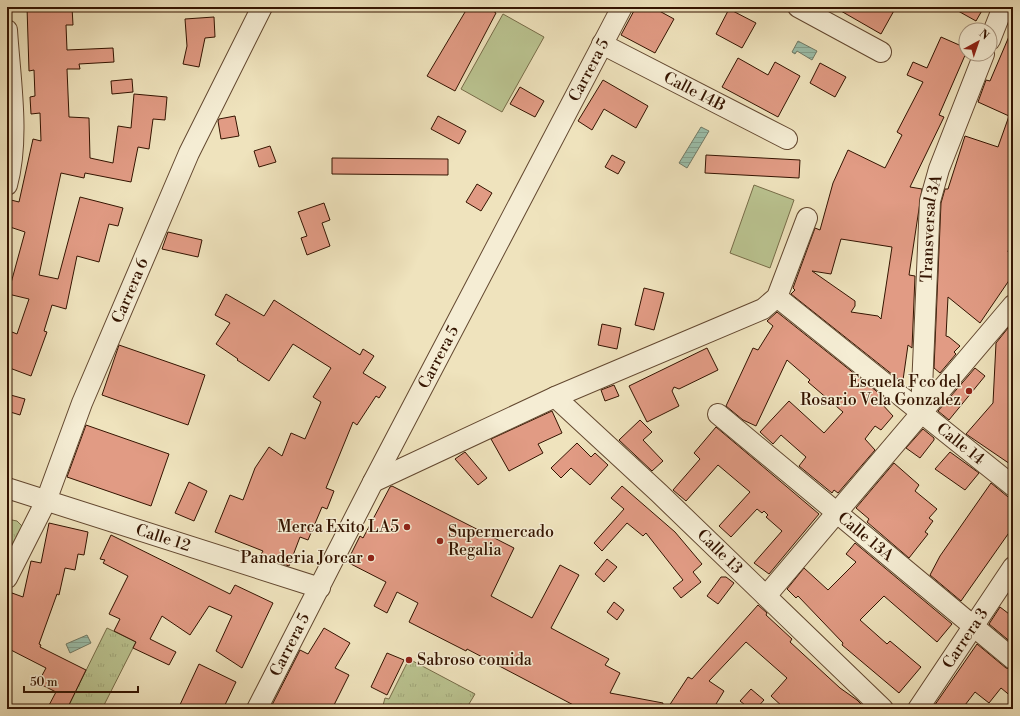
<svg xmlns="http://www.w3.org/2000/svg" width="1020" height="716" viewBox="0 0 1020 716" font-family="'Libre Bodoni',serif">
<style>
.grass{fill:url(#grass-tufts);stroke:#776c48}
.pitch{fill:#bac390;stroke:#776c48}
.water{fill:url(#water-rules);stroke:#727b67}
.building{fill:#e19b84;stroke:#341401;fill-rule:evenodd}
.lines{fill:none;stroke-linecap:round;stroke-linejoin:round}
.minor-casing{stroke:#634830;stroke-width:22}
.minor{stroke:#f5edd4;stroke-width:20}
.poi-dot{fill:#8f2418;stroke:#f5edd4;stroke-width:1.5}
.labels{text-anchor:middle;dominant-baseline:central;stroke-width:3;stroke-linejoin:round;paint-order:stroke}
.street-label{font-size:16px;fill:#341401;stroke:#f5edd4}
.poi-label{font-size:16px;fill:#341401;stroke:#f5edd4;text-anchor:end}
</style>
<defs>
<pattern id="grass-tufts" width="24" height="20" patternUnits="userSpaceOnUse"><rect width="24" height="20" fill="#bac390"/><path d="M3 7l-1-3M5 7V3M7 7l1-3M15 17l-1-3M17 17v-4M19 17l1-3" fill="none" stroke="#a0a77a"/></pattern>
<pattern id="water-rules" width="6" height="5" patternUnits="userSpaceOnUse"><rect width="6" height="5" fill="#9bbfab"/><path d="M0 2.5h6" fill="none" stroke="#86a391"/></pattern>
</defs>
<rect width="100%" height="100%" fill="#efe3bd"/>
<filter id="stains"><feTurbulence type="fractalNoise" baseFrequency=".005" numOctaves="4"/><feColorMatrix values="0 0 0 0 .2 0 0 0 0 .09 0 0 0 0 .02 0 0 0 .5 -.17"/></filter>
<radialGradient id="worn" r=".72"><stop offset=".6" stop-color="#630" stop-opacity="0"/><stop offset="1" stop-color="#630" stop-opacity=".3"/></radialGradient>
<path class="grass" d="M12,520L17,521L23,527L7,563V523Z
M107,628L136,642L102,709H67Z
M409,659L475,694L466,709H382L385,698L389,699Z"/>
<path class="pitch" d="M503,14L544,37L502,112L461,89Z
M754,185L794,200L770,268L730,253Z"/>
<path class="water" d="M798,41L817,51L812,60L797,51L795,54L792,52Z
M701,127L709,131L687,168L679,163Z
M87,635L91,643L70,653L66,644Z"/>
<path class="building" d="M27,7H72L73,25H66L67,50L113,48L114,62L79,64L80,69H67L69,117L89,118L90,158L113,163L118,126L131,128L134,94L167,97L165,120L153,119L149,149L138,147L131,182L85,173L84,178L61,173L39,275L58,279L80,197L123,208L118,226L109,224L99,262L77,256L66,309L52,305L44,331L47,332L31,376L7,367V330L17,334L29,299L8,294L25,232L7,226V199L19,202L33,139L41,141L40,113L31,114L30,97L35,96L34,70L29,71Z
M468,7H487L496,13L455,91L427,76Z
M636,7H652L674,19L655,53L621,35Z
M834,7H896L881,34Z
M951,7H984L976,21Z
M729,9L756,23L742,48L716,34Z
M214,17L215,37L205,38L199,67L183,64L187,46L185,19Z
M1013,27V230L1008,252L1013,253V256L1010,279L980,323L948,297L946,336L949,337L960,346L954,352L956,354L940,373L934,368L941,203L945,189H948L965,136L998,147L1009,116L978,102L986,80L990,81Z
M941,37L966,48V53L939,115L944,117L910,187L922,189L909,275L915,276L912,348L908,345L903,380L898,379L791,294L795,290L793,288L815,228L820,230L833,183L848,150L885,168L902,135L897,132L923,82L907,75L913,62L927,68ZM841,239L892,247L881,319L878,316L851,312L855,306V301L812,271L831,274Z
M738,58L768,75L775,62L800,76L778,117L722,87Z
M820,63L846,77L835,97L810,83Z
M132,79L133,92L112,94L111,81Z
M603,80L648,106L636,128L604,109L592,130L578,121Z
M520,87L544,101L535,117L510,104Z
M235,116L239,136L221,139L218,121L219,119Z
M438,116L466,131L459,144L431,129Z
M270,146L276,162L259,167L254,151Z
M612,155L625,162L618,174L605,167Z
M706,155L800,160L799,178L705,173Z
M332,158L448,159V175L332,174Z
M477,184L492,193L481,211L466,202Z
M324,203L330,220L322,223L330,246L307,255L301,238L307,236L298,212Z
M168,232L202,240L198,257L162,249Z
M644,288L664,293L654,330L635,325Z
M226,294L264,316L274,300L360,355L363,349L374,356L363,373L386,387L379,398L376,396L357,425L353,422L326,488L334,491L327,509L322,507L308,540L300,537L289,566L260,556L263,551L215,532L230,495L243,500L255,468L269,447L282,456L291,433L305,439L321,402L313,397L331,368L293,344L269,381L237,360L238,359L216,344L230,323L215,315Z
M777,312L885,398L881,403L893,416L881,430L875,426L865,439L875,450L838,493L834,490L832,493L799,466L806,457L781,435L773,444L760,432L789,401L824,433L843,412L808,382L810,380L787,360L756,426L743,420L726,406L753,348L758,350L773,326L767,321Z
M602,324L621,328L617,349L598,345Z
M1008,328L1013,329V466L966,434L993,403L996,343Z
M119,345L205,375L188,425L102,395Z
M707,348L718,370L679,389L674,387L672,391L679,406L647,422L629,386Z
M975,368L985,376L949,420L938,411Z
M614,385L619,396L605,401L601,390Z
M7,394L25,399L20,415L7,411Z
M552,411L562,433L538,444L543,453L509,471L491,439Z
M640,420L652,432L643,440L663,461L652,471L619,440Z
M86,425L169,454L151,506L67,477Z
M716,427L819,514L769,574L754,563L782,531L766,517L768,515L764,511L762,513L757,509L731,537L719,526L750,492L718,465L686,501L673,490L700,459L694,453Z
M923,429L934,438V440L920,458L906,448Z
M577,443L591,457L595,453L608,465L590,485L571,468L561,478L551,468Z
M465,452L487,478L478,485L455,459Z
M950,452L979,473L965,490L935,469Z
M894,463L919,485L915,491L937,509L929,518L933,521L925,532L928,534L909,558L867,522L869,519L856,508Z
M189,482L207,491L194,521L175,513Z
M991,483L1013,501V527L961,601L930,575L940,556Z
M392,486L514,548L491,596L532,618L560,565L579,575L551,628L609,659L605,665L620,673L610,693L663,703L662,709H581L467,649L466,651L409,622L418,603L397,592L387,613L374,606L386,582L347,562L360,536L363,538L390,487Z
M622,486L675,532L702,564L693,572L701,582L681,598L673,588L683,580L646,533L643,536L627,523L602,551L594,543L624,509L611,498Z
M49,523L88,532L84,555L78,554L75,570L65,568L59,595L57,594L39,644L41,645L40,647L86,670L67,709H47L56,692L38,683L46,668L7,648V606L12,593L23,597L31,561L41,563Z
M111,535L230,594L235,585L273,603L242,668L216,651L232,616L209,606L190,635L162,616L150,639L176,652L169,665L133,648L136,642L114,631L120,619L109,614L128,576L103,563L105,560L100,559Z
M855,543L952,624L937,642L884,596L860,620L887,644L890,641L921,667L899,693L842,645L843,643L798,596L796,598L787,589L804,568L828,590L856,562L846,554Z
M607,559L617,567L604,582L595,574Z
M721,577H726L734,583L718,604L707,596Z
M614,602L624,610L617,620L607,612Z
M758,605L767,613L766,615L792,639L790,642L840,688L857,700L866,709H785L771,696L787,678L746,642L709,681L724,691L713,709H667L688,677L692,679Z
M1000,607L1013,617V644L989,624Z
M324,628L350,643L335,668L349,675L332,709H270L300,650L308,654Z
M977,644L1006,668L1013,670V698L1001,688L989,703L975,692L962,709H932Z
M387,653L404,660L387,695L371,687Z
M199,664L236,682L223,709H178Z
M751,689L764,700L756,709H750L740,701Z"/>
<g class="lines">
<g class="minor-casing">
<g id="minor">
<path d="M798,7L881,52"/>
<path d="M7,30C10,78 20,138 7,185"/>
<path d="M990,40L1003,7"/>
<path id="s1" d="M602,44L787,139"/>
<path id="s2" d="M777,297L1013,486"/>
<path id="s3" d="M555,397L659,493L883,709"/>
<path id="s4" d="M921,412L930,201L939,169L984,54"/>
<path id="s5" d="M718,414L1013,659"/>
<path d="M373,482L555,397L763,309L777,297L807,218"/>
<path id="s6" d="M7,488L320,588"/>
<path id="s7" d="M7,578L46,501L82,403L189,153L262,7"/>
<path d="M766,596L1013,305"/>
<path id="s8" d="M257,709L373,482L622,7"/>
<path id="s9" d="M918,709L1013,567"/>
</g>
</g>
<use href="#minor" class="minor"/>
</g>
<g class="poi-dot">
<circle cx="969" cy="391" r="4"/>
<circle cx="407" cy="527" r="4"/>
<circle cx="440" cy="541" r="4"/>
<circle cx="371" cy="558" r="4"/>
<circle cx="409" cy="660" r="4"/>
</g>
<g class="labels">
<g class="street-label">
<text stroke="none"><textPath href="#s8" startOffset="720">Carrera 5</textPath></text>
<text stroke="none"><textPath href="#s1" startOffset="104">Calle 14B</textPath></text>
<text stroke="none"><textPath href="#s4" startOffset="184">Transversal 3A</textPath></text>
<text stroke="none"><textPath href="#s7" startOffset="313">Carrera 6</textPath></text>
<text stroke="none"><textPath href="#s8" startOffset="396">Carrera 5</textPath></text>
<text stroke="none"><textPath href="#s2" startOffset="235">Calle 14</textPath></text>
<text stroke="none"><textPath href="#s5" startOffset="192">Calle 13A</textPath></text>
<text stroke="none"><textPath href="#s6" startOffset="164">Calle 12</textPath></text>
<text stroke="none"><textPath href="#s3" startOffset="226">Calle 13</textPath></text>
<text stroke="none"><textPath href="#s9" startOffset="85">Carrera 3</textPath></text>
<text stroke="none"><textPath href="#s8" startOffset="72">Carrera 5</textPath></text>
</g>
<g class="poi-label">
<text x="961" y="382">Escuela Fco del<tspan x="961" dy="18">Rosario Vela Gonzalez</tspan></text>
<text x="399" y="527">Merca Exito LA5</text>
<text x="448" y="532" text-anchor="start">Supermercado<tspan x="448" dy="18">Regalia</tspan></text>
<text x="363" y="558">Panaderia Jorcar</text>
<text x="417" y="660" text-anchor="start">Sabroso comida</text>
</g>
</g>
<rect width="1020" height="716" fill="none" stroke="#efe3bd" stroke-width="24"/>
<rect x="8" y="8" width="1004" height="700" fill="none" stroke="#341401" stroke-width="2"/>
<rect x="12" y="12" width="996" height="692" fill="none" stroke="#341401"/>
<g transform="translate(978 42) rotate(40)"><circle r="19" fill="#f5edd4" stroke="#a89680"/>
<path d="M0-3L7 15L0 10L-7 15Z" fill="#8f2418"/>
<text y="-6" font-size="11" font-weight="bold" text-anchor="middle" fill="#341401">N</text>
</g>
<path d="M24 686v6h114v-6" fill="none" stroke="#341401" stroke-width="2"/>
<text x="30" y="686" font-size="12" fill="#341401" stroke="#f5edd4" stroke-width="3" paint-order="stroke">50 m</text>
<rect width="100%" height="100%" filter="url(#stains)"/>
<rect width="100%" height="100%" fill="url(#worn)"/>
</svg>
